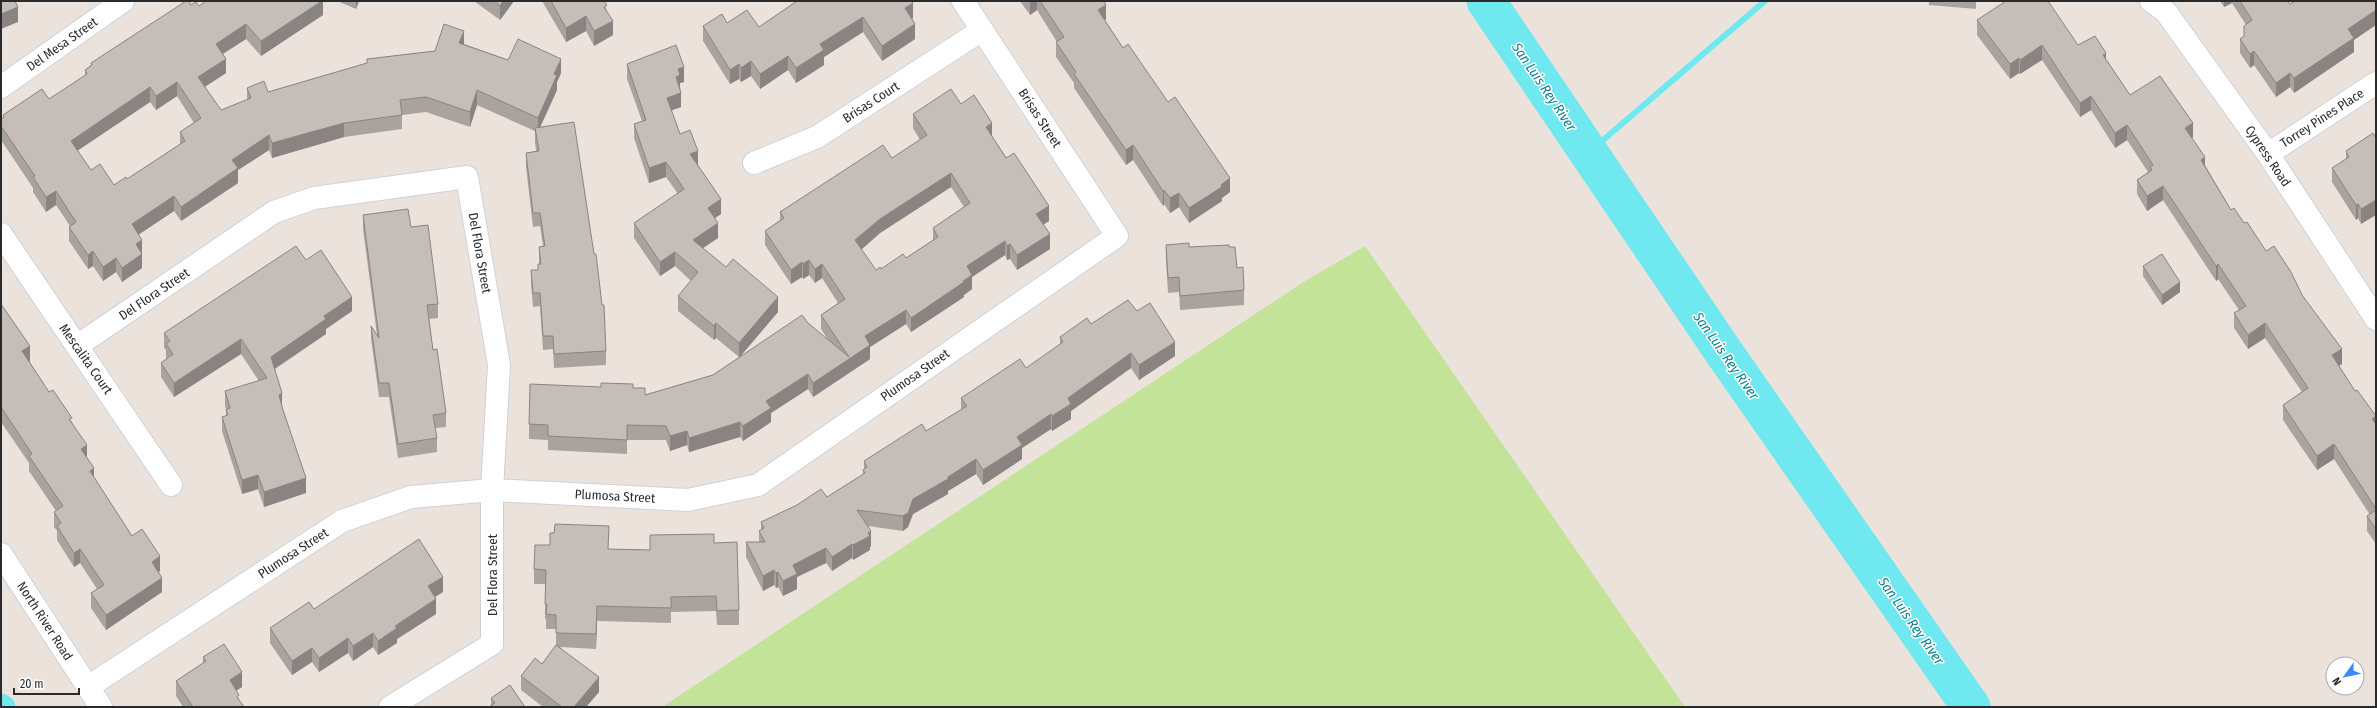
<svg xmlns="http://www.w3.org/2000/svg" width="2377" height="708" viewBox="0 0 2377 708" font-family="'Fira Sans Condensed',sans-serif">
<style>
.green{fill:#c2e398}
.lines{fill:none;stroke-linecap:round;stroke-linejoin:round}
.stream{stroke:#6fe9ef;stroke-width:6}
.canal{stroke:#6fe9ef;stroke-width:23}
.river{stroke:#6fe9ef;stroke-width:39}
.street-casing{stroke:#cad2dc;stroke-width:24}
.secondary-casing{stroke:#cad2dc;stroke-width:24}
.street{stroke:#fff;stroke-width:22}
.secondary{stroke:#fff;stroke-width:22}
.wall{fill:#a9a39e;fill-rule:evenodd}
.shaded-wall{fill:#898481}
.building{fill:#c4bdb8;stroke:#898481;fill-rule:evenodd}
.labels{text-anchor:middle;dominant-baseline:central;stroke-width:3;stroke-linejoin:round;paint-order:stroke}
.street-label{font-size:13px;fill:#2a2a2a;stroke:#fff}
.water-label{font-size:14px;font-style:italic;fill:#0d7e8e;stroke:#fff}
</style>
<rect width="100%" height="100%" fill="#ece2dc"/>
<path class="green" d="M1365,246L1685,707H662L1305,281Z"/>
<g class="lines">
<path class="stream" d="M1588,153L1765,1"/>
<path class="canal" d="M1,705L4,707"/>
<path class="river" d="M1486,1L1725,354L1971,707"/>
<g class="street-casing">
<path id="street" d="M2151,1L2166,12L2268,154L2376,319
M1,87L123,1
M2268,154L2376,83
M754,163L817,137L982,30
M1,234L171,485
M77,346L274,212L314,198L467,177L499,365L492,490V644L390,707
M88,687L342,521L411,497L492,490L688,500L758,485L1117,236L963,1"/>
</g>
<g class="secondary-casing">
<path id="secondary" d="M1,554L101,707"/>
</g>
<use href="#street" class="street"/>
<use href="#secondary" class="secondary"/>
</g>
<path class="wall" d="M323,1V15L261,56L246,39L223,54L226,73L205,87L221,110L247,100V88L268,92L367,64V59L435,51L464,44L508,60L561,73L557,82V90L540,127L606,351V365L554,368L553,349L543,350L540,306L533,307L531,284V270H538V264H539V247L543,246L540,226L533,227L526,167V153L536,151L535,142V131L477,105L470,127L426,112L402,115V129L344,137L272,158L269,150L238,170V183L181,221L174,211L139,234L142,254V268L122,282L116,272L103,281L93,266L88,269L69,241V227L70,226L56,205L46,212L33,192V188L1,140V119L3,117V115L49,99L85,76V70L91,65V63L191,5L199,6ZM177,96L194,123L180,132V144L127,179L114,185L91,170L77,151L150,102L156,110Z
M337,1H359L356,9Z
M474,1H514L500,20Z
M542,1H604L613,35L594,46L586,31L566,42Z
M797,1L913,18L912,19L915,39L882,61L863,32L824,57V65L796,83L788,70L760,89L751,76L741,82L739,79L730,84L703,41V26L727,23L759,27Z
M1020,1H1104L1106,19L1104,20L1123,48L1230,192L1222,198V201L1189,223L1179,207L1170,213L1164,204L1163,206L1133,160L1126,165L1074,88V83L1056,57V42H1057L1037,10L1030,15Z
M1929,1H1976V9L1929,5Z
M2220,1H2287L2290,4L2354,40V52L2294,93L2290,87L2276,97L2254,65L2250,68L2240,53V39L2244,36L2246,25L2232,3L2224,7Z
M1977,20L2078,45L2106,59L2130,95L2193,137L2192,138L2205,165L2231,210L2244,223L2266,251L2302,295L2342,364L2339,366L2376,424V544L2367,531V516L2370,515L2334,459L2317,470L2283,420V405L2302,392L2265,338L2248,349L2234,328V313L2239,310L2218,279L2216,281L2163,200L2147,211L2137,194V180L2148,172L2127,140L2115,148L2091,110L2080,117L2042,60L2020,74L2019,73L2010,79L1977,35Z
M627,64L684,82L680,83L681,107L671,110L680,134L698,165L721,214L714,218L718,238L702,248L778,312L740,356L808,323L828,340L821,329V315L838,303L822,278L815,283L809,275L803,279L802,277L791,284L765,245V231L780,220V212L892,158L920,140L913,128V114L961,104L992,136L1049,221L1043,225L1050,249L1017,270L1010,259L1007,260L1005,255L972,277V289L964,295V297L911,332L906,324L870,347V359L813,397L808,389L771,413V422L743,441L740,437L689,452L687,445L670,451L666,440H627V454L548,450V440L529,439V424L633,388L645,395L713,375L739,357L716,338L714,340L678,311V296L691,281L675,266L660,276L634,238V223L678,194L666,177L649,183L634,138V124L642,121L627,79ZM951,187L964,207L933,228V240L906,258L881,269L876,270L861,250L880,233Z
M2373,133L2361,224L2358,218L2356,220L2332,182V168L2346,159V151Z
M363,215L411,227L438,304V318L429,319L433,350L446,413V427L435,428L437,438V452L398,458L389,397H379L371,339V326L377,335L363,229Z
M1166,245L1189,247H1229L1237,268L1244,290V305L1180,310L1179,292L1168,293L1166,259Z
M306,260L352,311L326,329V334L275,369L282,407L306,493L264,507L258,489L242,494L222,431V417L226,416V410L225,406V391L259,381L241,354L174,397L161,377V363L166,359V350L164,348V333Z
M2143,266L2180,292L2162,305L2143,276Z
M1,304L30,361H29L49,392L72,422L87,458L94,478L132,536L160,571L158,572L162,592L106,630L91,608V593L97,589L80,563L74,567L57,540V531L54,527V512L56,511L29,471V463L1,422Z
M1137,311L1175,356L1139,380L1131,368L1071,411V419L1052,431L1051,429L1022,448V459L983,485L976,474L948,491V494L913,514L908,527L903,531L868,526L871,546L870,547V550L853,560L852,558L832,571L826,563L797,577V589L783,596L778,587L776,588L774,585L763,591L746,557V542H759V531L761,530V522L827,497L863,475V470L864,469V461L926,431L961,410V398L1026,368L1060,345V337L1091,324Z
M554,533L609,549L650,550L714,543L739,610V625H717L716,611L671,612V623L597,621L596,649L560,647L599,692L586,707H543L521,690V676L542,664L556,645V629H546V619H545V584H534V569L550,545Z
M443,592L435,597L436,614L397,639V643L378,655L373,647L353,661L348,653L319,672L312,662L292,675L270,643V628L314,609Z
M203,657L242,687L236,690L239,700L244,707H183L176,696V681L203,663Z
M491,698L525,707L491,705Z"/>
<path class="shaded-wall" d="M322,1H323V15L261,56V41Z
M356,1H359L356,9Z
M503,1H514L500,20V6Z
M1030,1H1037V10L1030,15Z
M2224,1H2232V3L2224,7Z
M913,3V18L905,23V8Z
M1106,5V19L1098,25V10Z
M18,7V22L1,29V14Z
M2376,10V25L2354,40V52L2294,93V78L2348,29Z
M586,16V31L566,42V28Z
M863,17V32L824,57V65L796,83V68L820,44Z
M613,21V35L594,46V31Z
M246,24V39L216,58V44Z
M915,24V39L882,61V46Z
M464,31V45L459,43Z
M2042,45V60L2020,74V60Z
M2254,51V65L2250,68V54Z
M2106,53V67L2103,55Z
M788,56V70L760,89V74Z
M2019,58V73L2010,79V64Z
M226,59V73L198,91V77Z
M561,59V73L557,82V90L538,132V118L554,74Z
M751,61V76L741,82V68Z
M739,64V79L730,84V70Z
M684,67V82L680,83V90L676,77L678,69Z
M2290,73V87L2276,97V83Z
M177,82V96L156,110V96Z
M150,87V102L71,155V141Z
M477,90V105L470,127V112Z
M681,93V107L667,112V98Z
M2091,96V110L2080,117V103Z
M344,123V137L272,158V143Z
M992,123V138L986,127Z
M2193,123V137L2185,142V128Z
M2127,125V140L2115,148V133Z
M269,135V150L238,170V183L181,221V207L232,160Z
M1133,145V160L1126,165V150Z
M698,151V166L690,154Z
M2205,157V172L2201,160Z
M666,162V177L649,183V168Z
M951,173V187L880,233L855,255V240L880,219Z
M1230,178V192L1222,198V201L1189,223V208Z
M2163,186V200L2147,211V196Z
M1164,190V204L1163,206V191Z
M56,191V205L46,212V197Z
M1179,193V207L1170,213V198Z
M174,196V211L132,239V224Z
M721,199V214L708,223V208Z
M2376,200V215L2361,224V209Z
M2358,204V218L2356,220V205Z
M1049,206V221L1036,229V214Z
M718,223V238L693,255V240Z
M1050,234V249L1017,270V255Z
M142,240V268L122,282V268L136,244Z
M1005,241V255L972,277V289L964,295V297L911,332V318L967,266Z
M1010,244V259L1007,260V246Z
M93,251V266L88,269V255Z
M675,252V266L660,276V262Z
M116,258V272L103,281V267Z
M809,260V275L803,279V264Z
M802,262V277L791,284V270Z
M822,264V278L815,283V269Z
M2218,264V279L2216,281V266Z
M2180,282V292L2162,305V295Z
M352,297V311L326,329V334L271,371V357L324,316Z
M778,297V312L739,358V343Z
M906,310V324L870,347V359L813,397V383L865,348V336Z
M716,323V338L714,340V326Z
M2265,323V338L2248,349V335Z
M241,339V354L174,397V383Z
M1175,342V356L1139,380V365Z
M30,346V361L22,366V351Z
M2342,349V364L2332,370V355Z
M1131,353V368L1071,411V419L1052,431V416L1068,398Z
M808,374V389L771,413V422L743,441V426L766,401Z
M282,393V408L279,395Z
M1051,414V429L1022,448V459L983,485V470L1017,437Z
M2376,416V431L2372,419Z
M740,422V437L689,452V438Z
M687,431V445L670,451V436Z
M2334,444V459L2317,470V456Z
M87,445V460L81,449Z
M976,459V474L948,491V494L913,514L908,527L903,531V516L913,499Z
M94,468V483L90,471Z
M258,475V489L242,494V480Z
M306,478V493L264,507V492Z
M871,531V546L870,547V550L853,560V545Z
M852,544V558L832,571V557Z
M826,548V563L797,577V589L783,596V581L793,565Z
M80,549V563L74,567V553Z
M160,556V571L152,577V562Z
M774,570V585L763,591V576Z
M778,572V587L776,588V573Z
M443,577V592L428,601V586Z
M162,578V592L106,630V615Z
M436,599V614L397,639V643L378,655V641L395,626Z
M597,606V621L596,649V634Z
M373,633V647L353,661V646Z
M348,638V653L319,672V658Z
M312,648V662L292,675V661Z
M242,672V687L230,695V680Z
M599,677V692L586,707H574Z"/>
<path class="building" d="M1,1H15L18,7L1,14Z
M186,1H189L191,5L196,2L199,6L206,1H322L261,41L246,24L216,44L226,59L198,77L221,110L251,98L247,88L264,81L268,92L367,63V59L435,51L444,24L464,31L459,43L508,60L518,39L561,59L554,74L557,75L538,118L477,90L470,112L426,97L400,100L402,115L344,123L272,143L269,135L232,160L238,168L181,207L174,196L132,224L142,240L136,244L142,254L122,268L116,258L103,267L93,251L88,255L69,227L76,222L56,191L46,197L33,177L35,176L1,126V119L4,117L3,115L42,89L49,99L87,74L85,70L92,65L91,63ZM177,82L201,118L180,132L185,141L127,179L126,177L114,185L100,164L91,170L71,141L150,87L156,96Z
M494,1H503L500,6Z
M551,1H604L607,5L604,7L613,21L594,31L586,16L566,28Z
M797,1H912L913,3L905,8L915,24L882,46L863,17L820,44L824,50L796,68L788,56L760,74L751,61L741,68L739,64L730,70L703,26L722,14L727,23L747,10L759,27Z
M1040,1H1104L1106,5L1098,10L1123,48L1128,44L1168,102L1175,97L1230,178L1221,185L1222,187L1189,208L1179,193L1170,198L1164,190L1163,191L1133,145L1126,150L1074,74L1076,72L1056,42L1064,37Z
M2006,1H2048L2078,45L2095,36L2106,53L2103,55L2130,95L2160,76L2193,123L2185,128L2205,157L2201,160L2231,210L2234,208L2244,223L2247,222L2266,251L2274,246L2291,272L2302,295L2342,349L2332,355L2355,391L2357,390L2376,416L2372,419L2376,424V509L2334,444L2317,456L2283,405L2308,388L2265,323L2248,335L2234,313L2246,306L2218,264L2216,266L2163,186L2147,196L2137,180L2152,170L2150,167L2153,165L2127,125L2115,133L2091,96L2080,103L2042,45L2020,60L2019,58L2010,64L1977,20Z
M2240,1H2287L2290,4L2295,1H2376V10L2348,29L2354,38L2294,78L2290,73L2276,83L2254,51L2250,54L2240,39L2244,36V26L2252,20Z
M676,45L684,67L678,69L680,75L676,77L681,93L667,98L680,134L690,130L698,151L690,154L721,199L708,208L718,223L693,240L726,267L733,259L778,297L739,343L716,323L714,326L678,296L698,272L675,252L660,262L634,223L684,189L666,162L649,168L634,124L646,120L627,64Z
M951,89L961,104L974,95L992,123L986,127L1006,158L1014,153L1049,206L1036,214L1050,234L1017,255L1010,244L1007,246L1005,241L967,266L972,275L963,281L964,282L911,318L906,310L865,336L870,345L813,383L808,374L766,401L771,408L743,426L740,422L689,438L687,431L670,436L666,426L627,425V440L548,436V425L529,424L530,384L601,387V383L633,384V388H645V395L713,375L802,315L808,323L849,357L821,315L845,299L822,264L815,269L809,260L803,264L802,262L791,270L765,231L784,218L780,212L883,145L892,158L927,135L913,114ZM951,173L970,203L933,228L938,237L906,258L903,254L881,269L880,267L876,270L855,240L880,219Z
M574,122L594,254H596L602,305H604L606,351L554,354L553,336H543L540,293H533L531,270H538V264H541L539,247L545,246L540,213H533L526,153L539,151L535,128Z
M2373,133L2376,138V200L2361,209L2358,204L2356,205L2332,168L2349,157L2346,151Z
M408,209L411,227L428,225L438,304L427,305L433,350L437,349L446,413L433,415L437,438L398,444L389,383H379L371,326L379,338L363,215Z
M1189,243V247L1229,245V247H1235L1237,268L1243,267L1244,290L1180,296L1179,277L1168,278L1166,245Z
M296,246L306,260L321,250L352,297L324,316L326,319L271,357L282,393L279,395L283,410L306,478L264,492L258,475L242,480L222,417L228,415L226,410L230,408L225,391L267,378L241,339L174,383L161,363L173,354L166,344L170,341L164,333Z
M2162,254L2180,282L2162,295L2143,266Z
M1128,300L1137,311L1150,303L1175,342L1139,365L1131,353L1068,398L1071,404L1052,416L1051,414L1017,437L1022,445L983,470L976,459L948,477V479L913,499L908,513L903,516L857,510L871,531L868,533L870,536L853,545L852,544L832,557L826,548L793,565L797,574L783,581L778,572L776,573L774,570L763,576L746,542H765L759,531L764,528L761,522L797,505L821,489L827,497L865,473L863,470L867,467L864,461L922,424L926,431L967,406L961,398L1020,359L1026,368L1063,342L1060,337L1087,318L1091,324Z
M1,304L30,346L22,351L49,392L53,390L72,418L69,419L87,445L81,449L94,468L90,471L132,536L142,529L160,556L152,562L162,578L106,615L91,593L104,585L80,549L74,553L57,526L61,523L54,512L63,506L29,456L32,454L1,407Z
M2376,510V529L2367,516Z
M555,524L609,526L608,549L650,550V535L714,534V543L737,542L739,610L717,611L716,596L671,597V608L597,606L596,634L556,633V615L546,614L547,604H545L546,570L534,569L535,545H550V533H554Z
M419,539L443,577L428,586L436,599L395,626L397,628L378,641L373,633L353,646L348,638L319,658L312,648L292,661L270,628L309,602L314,609Z
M224,644L242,672L230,680L239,695L237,697L244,707H193L176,681L206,661L203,657Z
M556,645L599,677L574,707H562L521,676L535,658L542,664Z
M510,685L525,707H489L495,703L491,698Z"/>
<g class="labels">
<g class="street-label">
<text transform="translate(62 44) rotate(-35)">Del Mesa Street</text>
<text transform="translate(871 102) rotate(-33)">Brisas Court</text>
<text transform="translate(1040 118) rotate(57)">Brisas Street</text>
<text transform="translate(2322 118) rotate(-33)">Torrey Pines Place</text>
<text transform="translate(2268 156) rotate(56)">Cypress Road</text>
<text transform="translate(480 253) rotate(80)">Del Flora Street</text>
<text transform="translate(154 294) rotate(-34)">Del Flora Street</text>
<text transform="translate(86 359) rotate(55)">Mescalita Court</text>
<text transform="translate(915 375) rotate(-35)">Plumosa Street</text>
<text transform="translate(615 496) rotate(3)">Plumosa Street</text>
<text transform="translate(293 553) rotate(-33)">Plumosa Street</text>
<text transform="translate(492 575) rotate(-90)">Del Flora Street</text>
<text transform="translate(45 621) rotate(57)">North River Road</text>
</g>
<g class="water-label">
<text transform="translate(1544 87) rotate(56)">San Luis Rey River</text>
<text transform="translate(1726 356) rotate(55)">San Luis Rey River</text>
<text transform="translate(1911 621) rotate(55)">San Luis Rey River</text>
</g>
</g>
<rect width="2377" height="708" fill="none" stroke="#2a2a2a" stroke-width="4"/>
<g transform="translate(2345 676) rotate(237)"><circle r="19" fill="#ffffff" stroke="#aaaaaa"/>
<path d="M0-3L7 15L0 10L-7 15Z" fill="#3b89fa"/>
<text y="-6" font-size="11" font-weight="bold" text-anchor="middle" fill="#2a2a2a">N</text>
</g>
<path d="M14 688v6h65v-6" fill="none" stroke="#2a2a2a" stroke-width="2"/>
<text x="20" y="688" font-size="12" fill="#2a2a2a" stroke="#ffffff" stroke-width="3" paint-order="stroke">20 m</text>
</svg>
